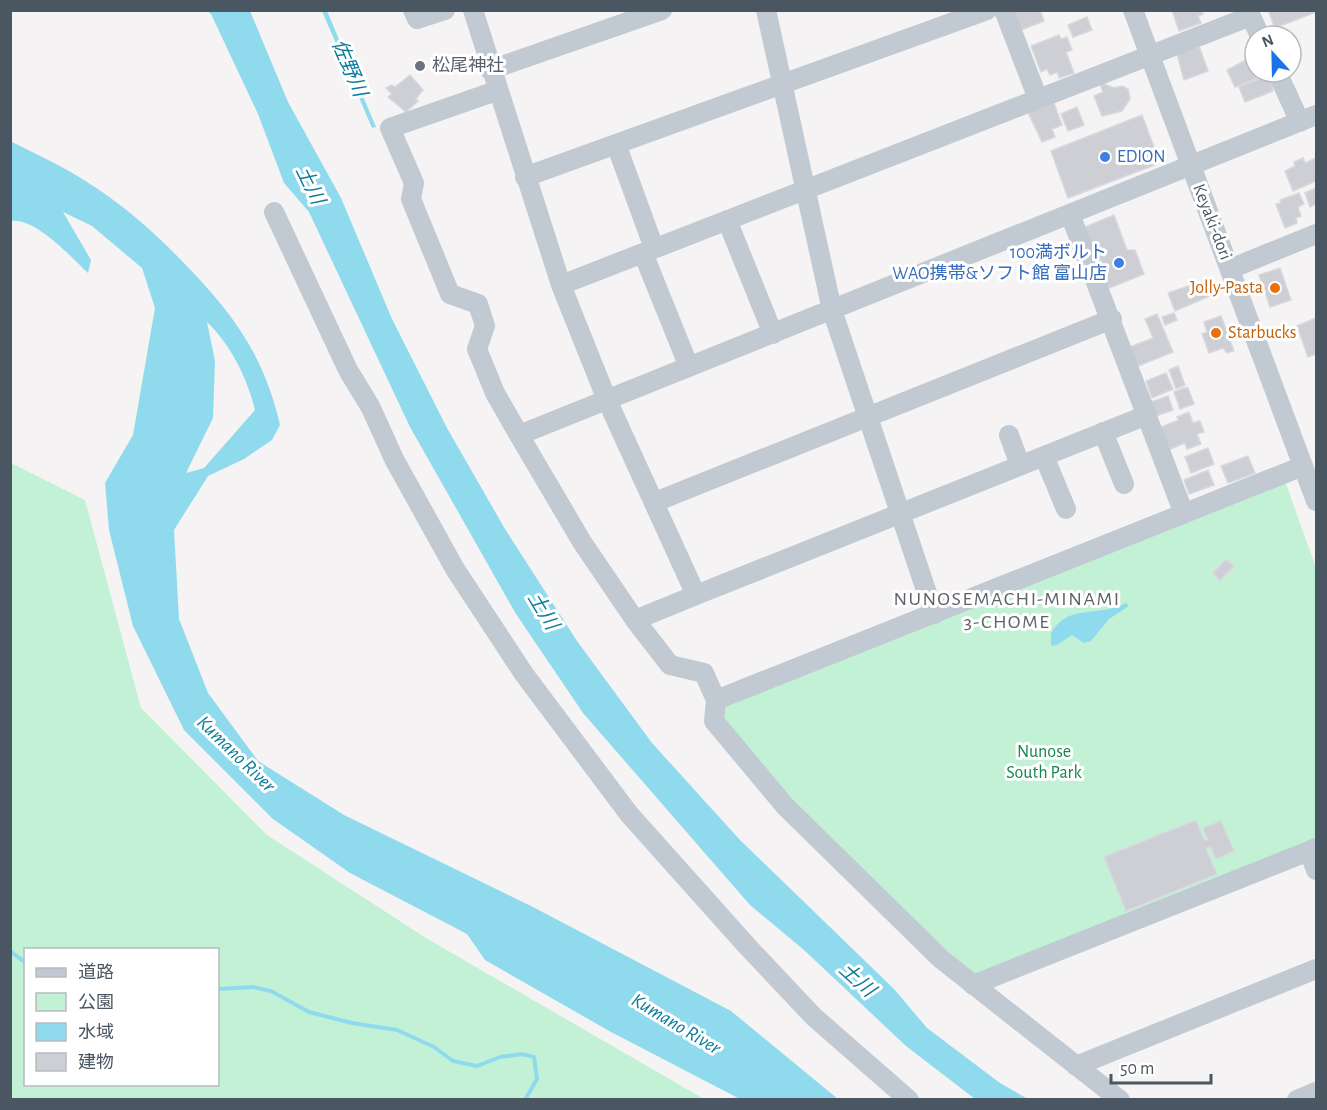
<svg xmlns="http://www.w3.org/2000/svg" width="1327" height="1110" viewBox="0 0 1327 1110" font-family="'Alegreya Sans','Noto Sans JP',sans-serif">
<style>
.green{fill:#c3f1d5;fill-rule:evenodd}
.water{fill:#90daee;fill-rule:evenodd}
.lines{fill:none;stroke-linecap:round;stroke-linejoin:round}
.stream{stroke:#90daee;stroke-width:4}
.building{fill:#cdcfd5;stroke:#d7d9de;stroke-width:1.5}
.minor{stroke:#c1cad2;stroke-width:20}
.worship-dot{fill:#6b7280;stroke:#fff;stroke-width:2}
.shop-dot{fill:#3f7fe0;stroke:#fff;stroke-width:2}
.food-dot{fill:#e8710a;stroke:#fff;stroke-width:2}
.labels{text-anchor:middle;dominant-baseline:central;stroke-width:6;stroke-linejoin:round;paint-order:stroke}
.worship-label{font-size:18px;fill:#5b616d;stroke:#fff;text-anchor:start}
.shop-label{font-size:18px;fill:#366cbe;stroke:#fff;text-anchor:start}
.street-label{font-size:18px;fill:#4a5661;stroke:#fff}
.food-label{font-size:18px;fill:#c56008;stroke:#fff;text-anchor:end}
.park-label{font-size:18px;fill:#17864f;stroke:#fff}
.water-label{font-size:20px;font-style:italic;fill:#0c7c9b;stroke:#fff}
.neighbourhood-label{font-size:20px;letter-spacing:1.5px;fill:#5f6368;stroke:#fff}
</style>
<rect width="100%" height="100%" fill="#f5f3f3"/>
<path class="green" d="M11,463L85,500L141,708L267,835L426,938L704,1099H11ZM26,950H218V1084H26Z
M1285,481L1316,568V841L975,977L841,854L718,720L724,703Z"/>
<path class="water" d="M207,11H250L288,102L341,198L392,319L447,428L505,529L577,641L652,743L740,840L894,989L927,1028L1000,1083L1028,1099H975L906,1046L804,950L750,905L583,713L516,614L410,427L309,212L284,183L258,114L211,14Z
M322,11H327L376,127L372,128Z
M10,141C36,154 63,166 87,182C122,204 152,230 181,260C231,311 264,354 280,425L272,440L244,459L208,476L174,530L179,619L208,693L258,761L344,815L533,907L731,1011L838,1099H740L611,1032L485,960L467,934L350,873L273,819L184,730L133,626L109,530L105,483L133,435L155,308L142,268L92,226L63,212L91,260L88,273C70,256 36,218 11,221ZM207,322C231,345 247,378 255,410L204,468L186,473L213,418L215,361Z
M1126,603L1129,606L1109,619L1091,641L1084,643L1072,635L1057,645L1051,646V633C1068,603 1097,618 1126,603Z"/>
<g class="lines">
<path class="stream" d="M10,951L26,963
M218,989L253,987L271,991L309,1012L352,1023L397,1030L434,1047L453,1061L477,1066L500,1057L522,1054L534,1057L537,1079L525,1100"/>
</g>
<path class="building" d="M1014,10H1040L1044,21L1021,30Z
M1172,10H1202L1203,14L1198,16L1201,23L1179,31Z
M1268,10H1316V12L1275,28Z
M1087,17L1092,30L1073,37L1068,25Z
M1059,35L1061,39L1067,37L1072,50L1066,52L1074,73L1059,78L1057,72L1050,75L1047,69L1041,72L1031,46Z
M1199,46L1208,71L1184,80L1177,54Z
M1255,55V72H1264L1266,75L1235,87L1227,70Z
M410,75L423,90L416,99L418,101L406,112L388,97L392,94L386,88L392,85L395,87Z
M1269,75L1273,91L1245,102L1239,87Z
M1099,82L1114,88L1122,86L1128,89L1130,99L1122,111L1102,116L1094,96L1103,92Z
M1054,103L1062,125L1052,129L1055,137L1042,142L1027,110L1038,105L1040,109L1043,105Z
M1077,107L1084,125L1068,131L1061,114Z
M1142,115L1160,163L1068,198L1051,151Z
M1303,158L1305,163L1316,158V181L1293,191L1285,171L1295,166L1294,162Z
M1316,188V204L1310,207L1305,193Z
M1299,193L1304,204L1298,207L1301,216L1296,218L1297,223L1285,228L1276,204L1281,203L1280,200Z
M1114,215L1127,250H1135L1144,274L1107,289L1083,228Z
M1280,268L1291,300L1270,307L1259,275Z
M1206,280L1212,295L1175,311L1168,293Z
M1174,313L1177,320L1165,325L1162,317Z
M1157,314L1173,352L1138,366L1130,347L1153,338L1145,319Z
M1221,316L1234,351L1227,353L1223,348L1209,353L1202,334L1207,332L1204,322Z
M1316,318V354L1308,357L1297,326Z
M1178,366L1185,385L1176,389L1169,370Z
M1166,373L1173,389L1152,398L1146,381Z
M1184,388H1188L1194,404L1180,409L1174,392Z
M1168,396L1173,410L1153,417L1148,403Z
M1189,412L1193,423L1200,421L1204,432L1197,434L1201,444L1187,449L1185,443L1168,450L1159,428L1179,420L1177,417Z
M1208,448L1214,464L1191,473L1185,457Z
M1248,456L1255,473L1228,483L1221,466Z
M1208,470L1214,485L1189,494L1184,480Z
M1226,559L1234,566L1220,581L1213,573Z
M1196,820L1204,840H1208L1203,828L1221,821L1234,851L1216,859L1211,847L1206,849L1217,874L1126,911L1104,857Z"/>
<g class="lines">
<path class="minor" d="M413,10L417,19L445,10
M473,10L561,285L607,400L696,595L635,620
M766,10L832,310L934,614
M1004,10L1038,99
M1133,10L1316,501
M1248,10L1260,36
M490,70L662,10
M1277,72L1300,122
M496,91L390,128L414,183L411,199L450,294L478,304L485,326L477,349L495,393L519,435L582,542L635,620L670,665L704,673L716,700L714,721L785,806L941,959L1120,1100
M616,144L654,248
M525,177L987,10
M274,212L348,370L371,408L394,459L455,569L524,674L629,814L747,946L814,1017L909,1100
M1070,214L1184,514
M727,220L773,334
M643,253L689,367
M1230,269L1316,234
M561,285L1251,16
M1103,432L1124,484
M519,435L1316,115
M1009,435L1020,465
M1044,456L1066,509
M655,502L1112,319
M696,595L1147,415
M716,700L1303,466
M1316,848L1309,851L1316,870
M973,985L1309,851
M1076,1066L1316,969
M1297,1100L1316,1092"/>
</g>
<circle class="worship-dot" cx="420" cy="66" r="6"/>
<g class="shop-dot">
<circle cx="1105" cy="157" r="6"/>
<circle cx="1119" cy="263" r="6"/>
</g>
<g class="food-dot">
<circle cx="1275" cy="288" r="6"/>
<circle cx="1216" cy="333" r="6"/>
</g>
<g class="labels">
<g class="worship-label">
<text x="432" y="66">松尾神社</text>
</g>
<g class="shop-label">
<text x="1117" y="157">EDION</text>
<text x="1107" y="253" text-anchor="end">100満ボルト<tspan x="1107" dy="21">WAO携帯&amp;ソフト館 富山店</tspan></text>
</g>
<g class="street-label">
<text transform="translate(1212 222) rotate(69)">Keyaki-dori</text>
</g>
<g class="food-label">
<text x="1263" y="288">Jolly-Pasta</text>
<text x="1228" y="333" text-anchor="start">Starbucks</text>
</g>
<g class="park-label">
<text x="1044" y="752">Nunose<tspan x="1044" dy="21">South Park</tspan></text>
</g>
<g class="water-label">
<text transform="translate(349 68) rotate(67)">佐野川</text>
<text transform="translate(310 185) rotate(64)">土川</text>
<text transform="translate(543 611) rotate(59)">土川</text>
<text transform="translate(236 754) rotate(44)">Kumano River</text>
<text transform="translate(857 980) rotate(42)">土川</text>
<text transform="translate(676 1024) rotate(31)">Kumano River</text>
</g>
<g class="neighbourhood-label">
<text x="1007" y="599">NUNOSEMACHI-MINAMI<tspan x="1007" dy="23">3-CHOME</tspan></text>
</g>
</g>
<rect width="1327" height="1110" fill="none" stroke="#4a5661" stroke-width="24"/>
<rect x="24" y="948" width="195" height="138" fill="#ffffff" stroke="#b7bbc0" stroke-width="1.5"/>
<rect x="36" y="968" width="30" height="9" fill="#c1cad2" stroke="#b7bbc0" stroke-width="1.5"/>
<text x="78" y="978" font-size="18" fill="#4a5661">道路</text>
<rect x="36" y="993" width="30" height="18" fill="#c3f1d5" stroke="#b7bbc0" stroke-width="1.5"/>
<text x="78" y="1008" font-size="18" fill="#4a5661">公園</text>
<rect x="36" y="1023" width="30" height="18" fill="#90daee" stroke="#b7bbc0" stroke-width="1.5"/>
<text x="78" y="1038" font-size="18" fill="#4a5661">水域</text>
<rect x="36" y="1053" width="30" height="18" fill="#cdcfd5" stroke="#b7bbc0" stroke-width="1.5"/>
<text x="78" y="1068" font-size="18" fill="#4a5661">建物</text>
<g transform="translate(1273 54) rotate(338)"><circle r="28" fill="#ffffff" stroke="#b7bbc0" stroke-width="1.5"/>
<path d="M0-4.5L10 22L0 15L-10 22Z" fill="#1a73e8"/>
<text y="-9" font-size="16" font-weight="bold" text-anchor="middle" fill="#4a5661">N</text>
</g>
<path d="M1111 1074v9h100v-9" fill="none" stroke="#4a5661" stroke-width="3"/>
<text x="1120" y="1074" font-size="18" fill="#4a5661" stroke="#ffffff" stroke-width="4.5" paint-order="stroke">50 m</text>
</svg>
